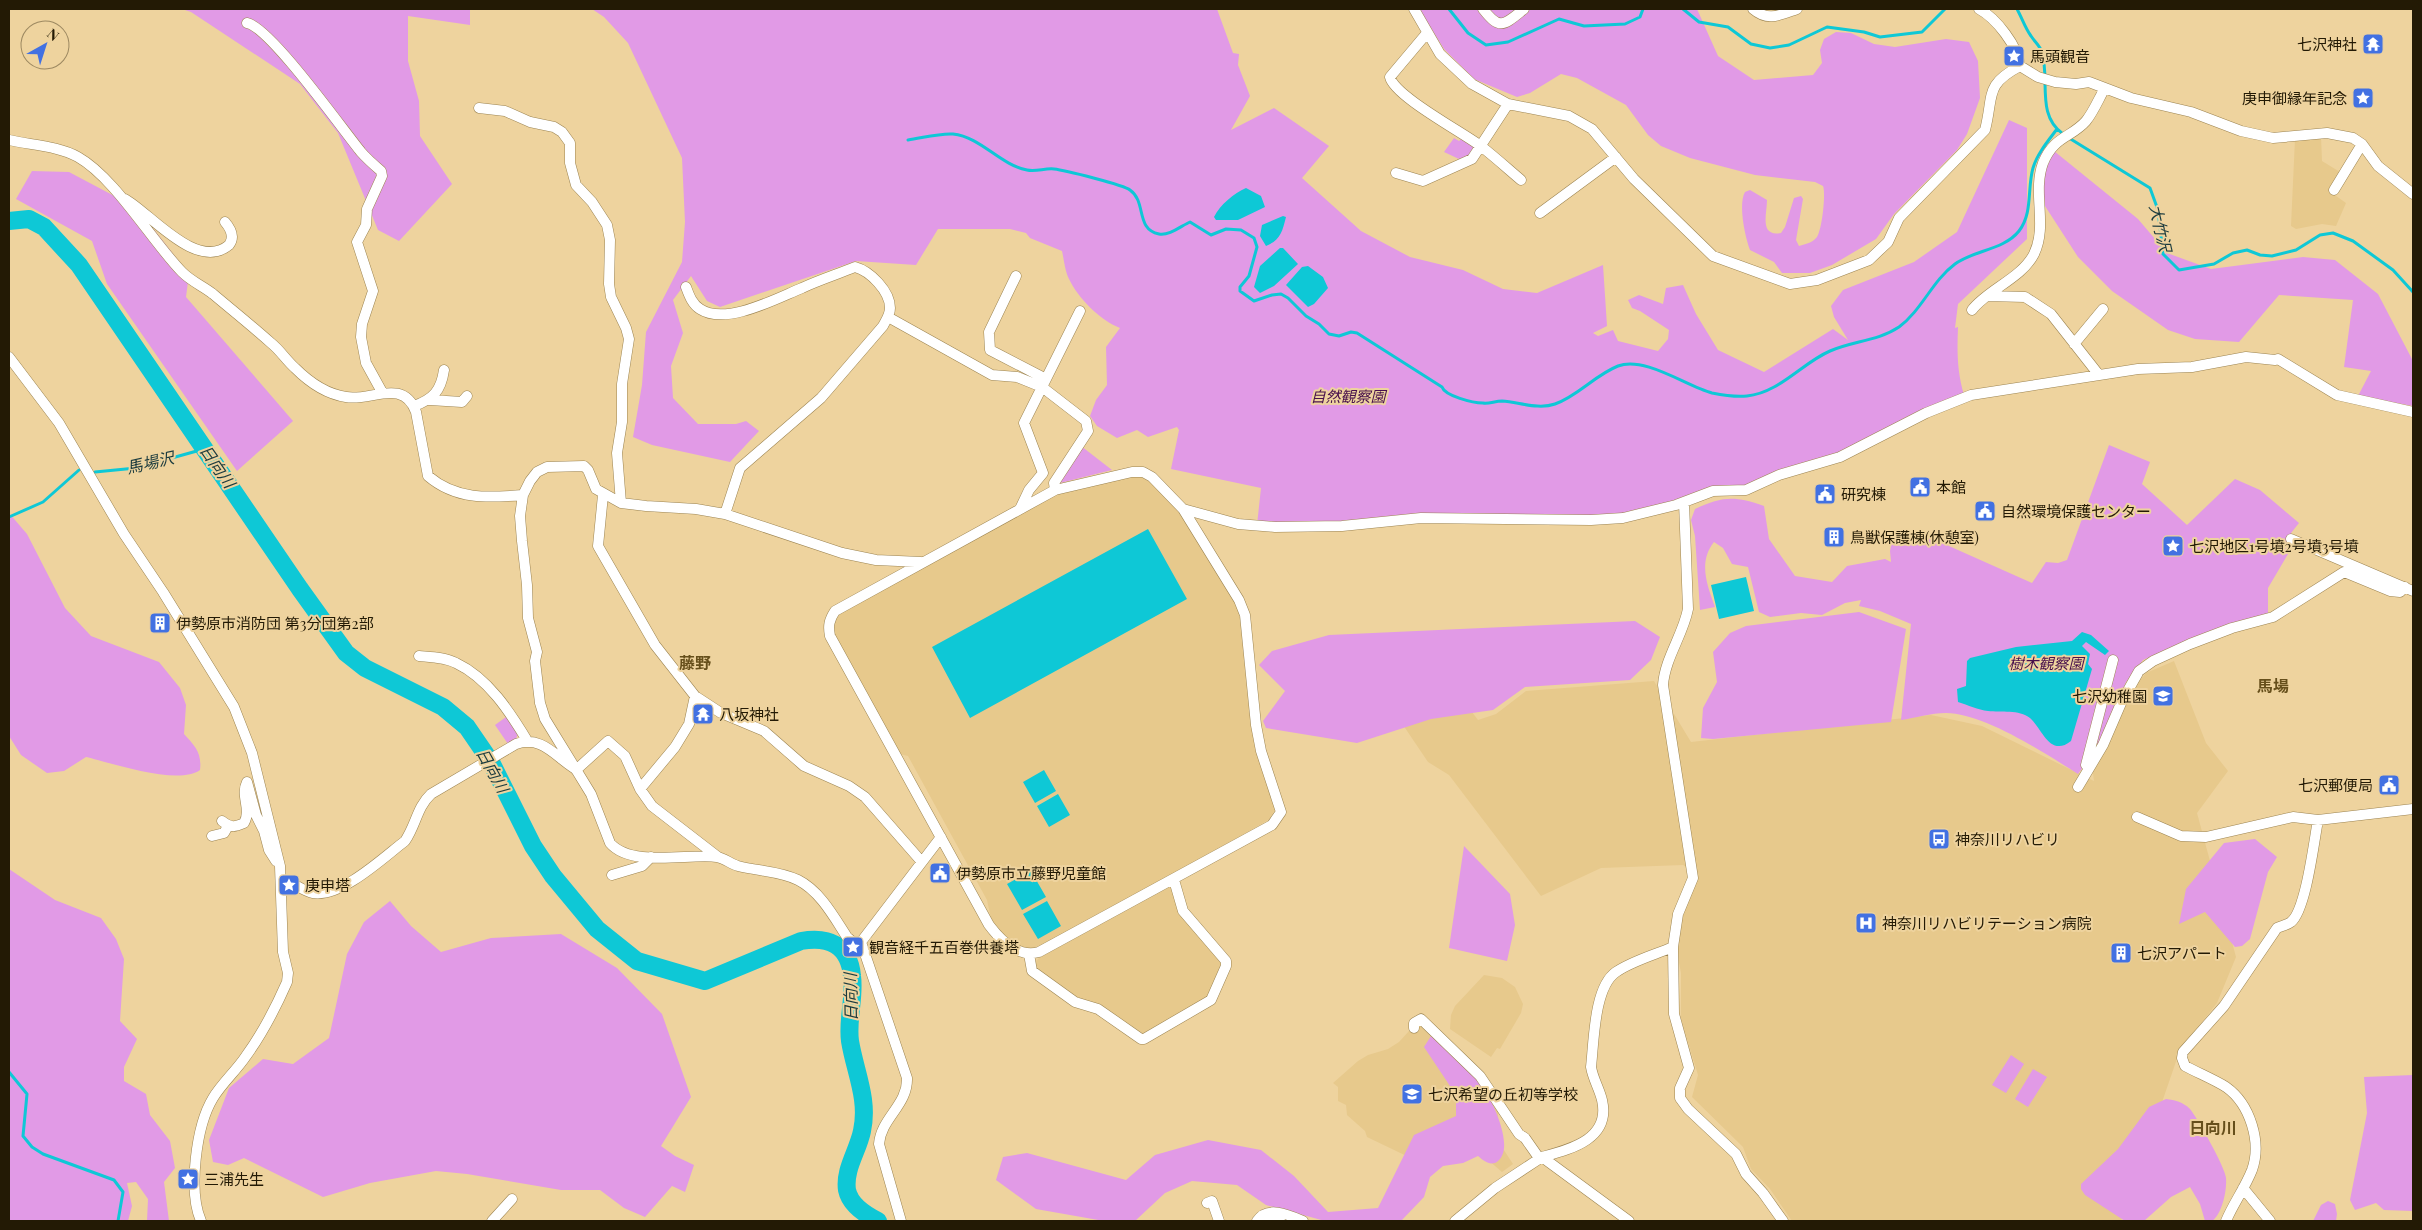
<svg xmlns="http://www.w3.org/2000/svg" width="2422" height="1230" viewBox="0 0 2422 1230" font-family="'Playfair Display','Noto Sans JP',serif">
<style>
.built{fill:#e7c98c}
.green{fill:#e19ae6}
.water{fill:#0ec8d6}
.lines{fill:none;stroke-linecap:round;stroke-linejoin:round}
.stream{stroke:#0ec8d6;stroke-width:3}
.river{stroke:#0ec8d6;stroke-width:18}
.minor-casing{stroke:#9c8451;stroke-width:11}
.minor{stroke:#fff;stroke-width:10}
.labels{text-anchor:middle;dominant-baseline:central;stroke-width:4;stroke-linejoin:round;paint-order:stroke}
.poi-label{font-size:15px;fill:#231a05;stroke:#eed39e;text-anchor:start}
.park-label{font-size:15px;font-style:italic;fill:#47104c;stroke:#eed39e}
.water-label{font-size:16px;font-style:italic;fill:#1b3b3e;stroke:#eed39e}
.neighbourhood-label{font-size:16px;font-weight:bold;fill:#664f1b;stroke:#eed39e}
</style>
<rect width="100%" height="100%" fill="#eed39e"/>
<path class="built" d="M2321,136L2322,161L2340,172L2332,193L2346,203L2336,226L2322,224L2296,229L2291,226L2295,139Z
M1135,475L1148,480L1184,518L1238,607L1275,809L1270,819L1172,875L1037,948L1020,949L992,923L987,900L908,756L900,754L834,633V620L838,615L1059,493Z
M2174,661L2206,743L2228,771L2197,813L2236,957L2217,1003L2180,1050L2121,1221H1792L1770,1189L1751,1169L1743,1147L1692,1097L1698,1075L1681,1019V973L1675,942L1677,927L1697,872L1683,865L1601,868L1541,896L1449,775L1428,762L1397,716L1463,700L1478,720L1496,714L1526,691L1654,681L1691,742L1931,715L1982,726L2094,781L2092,765L2105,749L2116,728L2124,701L2132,690L2146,673Z
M1170,887L1220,962L1221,967L1207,999L1142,1034L1080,1000L1037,970L1035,962L1039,958Z
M1484,975L1502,978L1515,987L1523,1004L1521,1013L1500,1049L1497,1048L1491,1057L1450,1029L1451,1015L1455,1006Z
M1422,1024L1476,1079L1498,1112V1141L1513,1164L1502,1172L1480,1153L1417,1161L1367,1137L1365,1131L1347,1115L1346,1105L1338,1101V1087L1333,1083L1358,1061L1368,1055L1388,1049L1399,1042L1409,1031Z"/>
<path class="green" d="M182,9H470V25L408,16V61L419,101L420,136L452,184L399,241L378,230L338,133L300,84L191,12Z
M592,9H1217L1233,53L1239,54L1238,65L1250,96L1231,130L1274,108L1329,146L1302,178L1361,231L1410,257L1463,270L1503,289L1537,293L1603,265L1607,326L1593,333L1598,336L1613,330L1618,341L1658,351L1668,339L1669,330L1640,311L1632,308L1628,300L1639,295L1663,304L1666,288L1683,285L1696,314L1718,350L1764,372L1833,329L1848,340L1834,317L1831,306L1843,290L1914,262L1957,232L2009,120L2027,128V239L1958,304L1955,328L1958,327C1957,352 1957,371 1964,395L1838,456L1743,487L1620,516L1335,524L1257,525L1261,488L1171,469L1179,430L1177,427L1148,437L1137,430L1117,438L1097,426L1090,416L1096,400L1107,385L1106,347L1120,328C1100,320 1078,298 1069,279C1065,271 1064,260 1062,251L1030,238L1026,233L1010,229H938L916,265L856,261L720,307L707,301L691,276L673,300L683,333L671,366L673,398L698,424H736L746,421L759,431L730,462L652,445L633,437L642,385L646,332L682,262L685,222L682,158L628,43L604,17Z
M1419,9H1697L1718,56L1754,80L1813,75L1822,63L1820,50L1824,39L1836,32L1851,33L1874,44L1895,47L1946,39L1969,42L1978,61L1980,98L1967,134L1957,150L1894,214L1876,239L1832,265L1810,273H1782L1774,262L1750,250C1745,237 1738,204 1745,192L1750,190L1767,200C1767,214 1759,237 1781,233L1785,227L1794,198L1801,196L1803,199L1796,240L1799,246C1806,244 1812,243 1817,237C1822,230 1826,193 1823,186L1815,182L1755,175L1690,158L1661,146L1648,135L1626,105L1577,78L1561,74L1530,93L1517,97L1474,79L1444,49Z
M1454,138L1459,141L1462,138L1474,146L1473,154L1459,159L1444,152Z
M2054,151L2138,219L2167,253L2211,269L2303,257L2335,260L2378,294L2413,361V406L2358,396L2371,371L2344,367L2353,300L2279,295L2239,342L2195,339L2168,330L2112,291L2078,257L2045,206L2039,152Z
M32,171L69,172L137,208L189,274L186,297L293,421L237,471L107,284L92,241L16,199Z
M2109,445L2150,462L2142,484L2187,525L2235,479L2260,490L2299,523L2291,533V549L2268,588V613L2186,641L2143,660L2126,682L2102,741L2078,774C2046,754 1984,713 1946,713C1931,713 1915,718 1901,720L1911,624L1880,611L1859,606L1861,600L1845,603L1822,615L1801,613L1770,617L1759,612L1748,567L1732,564L1723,548L1714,542C1698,562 1707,585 1715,607L1700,610L1695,536L1691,520L1695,509C1723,496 1735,496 1764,506L1769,539L1795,576L1832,582L1847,566L1885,559L1891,562L1890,551L1893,535L1931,538L2032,583L2046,562L2058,563L2067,560Z
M1081,446L1112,470L1060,483Z
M9,513L27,534L65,608L91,636L159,662L180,688L186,705L184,734C195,746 202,753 200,770C178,786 112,763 86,757L64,771L47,773L21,755L9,736Z
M1859,612L1906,629L1891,722L1713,739L1701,738L1703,708L1717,682L1713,652L1730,633L1746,626Z
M1635,621L1660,637L1651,660L1630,680L1525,687L1493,710L1431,719L1357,743L1266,728L1263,721L1285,691L1259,665L1272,651L1329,635Z
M506,717L518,733L516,739L508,744L495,725Z
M2255,839L2277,857L2268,872L2250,939L2242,946L2235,947L2205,912L2179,924L2186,889L2224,843Z
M1464,846L1510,894L1515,925L1507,961L1449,948Z
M9,869L55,900L101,918L116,939L124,959L120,1021L137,1039L124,1067V1081L146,1094L150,1115L170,1141L175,1168L164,1182L169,1221H147L148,1199L136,1182L127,1183L132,1206L128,1221H9Z
M390,901L411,926L441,952L491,938L561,934L617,968L662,1014L691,1097L661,1146L675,1156L694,1165L685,1192L672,1186L645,1217L624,1208L600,1190H561L467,1174L436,1171L370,1183L323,1197L244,1158L228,1165L213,1162L209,1140L229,1088L263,1059L293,1064L329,1038L347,954L364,922Z
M1431,1036C1445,1048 1468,1065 1479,1080C1490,1096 1516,1146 1498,1161C1491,1167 1484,1161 1478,1156L1463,1163L1443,1166L1430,1177L1424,1197L1401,1221H1325L1266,1205L1237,1185L1192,1181L1165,1193L1135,1221H1104L1036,1209L996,1180L1003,1157L1027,1153L1126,1180L1155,1155L1208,1140L1261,1150L1294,1176L1328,1212L1378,1208L1414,1135L1456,1116V1095L1424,1047Z
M2011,1055L2024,1064L2006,1093L1992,1085Z
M2033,1069L2047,1077L2028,1107L2015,1099Z
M2413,1075V1211L2384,1210L2376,1203L2355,1210L2350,1200L2367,1113L2364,1077Z
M2166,1099C2175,1100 2183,1102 2190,1109C2197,1117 2226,1169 2226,1178C2227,1191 2222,1214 2212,1221H2205L2200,1204L2190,1187L2171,1197L2144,1221H2125L2085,1195L2081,1189V1184L2118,1149L2149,1107Z
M2328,1201L2335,1204L2337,1214L2336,1221H2313L2321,1205Z"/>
<path class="water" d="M1246,188L1261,196L1265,207L1238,220H1216L1214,217C1220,205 1234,193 1246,188Z
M1283,216L1286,217C1282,233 1280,240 1266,246L1260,236L1262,225Z
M1280,248H1283L1298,264L1274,286L1260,293L1254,287L1260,266Z
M1308,266L1323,277L1328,288L1314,304L1308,307L1286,285L1302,267Z
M1148,529L1187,599L970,718L932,647Z
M1746,577L1754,611L1719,619L1711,585Z
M2082,632L2091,635L2109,651L2105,655L2086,642L2082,646L2090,654L2088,664L2092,669L2071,741C2050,758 2042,728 2030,718C2019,709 2001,713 1988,711C1978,710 1968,705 1958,702L1957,689L1966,686L1967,661L1970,658L2016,647L2072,641Z
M1044,770L1056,791L1035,803L1023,782Z
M1058,794L1070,815L1049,827L1037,806Z
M1031,871L1046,897L1022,910L1007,884Z
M1047,901L1061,926L1038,939L1023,914Z"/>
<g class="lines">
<path class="stream" d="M1449,9L1468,33L1486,45L1508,42L1559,19L1584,26L1625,24L1640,17L1643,9
M1683,9L1699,22L1728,27L1751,44L1770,48L1789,45L1827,27L1864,32L1880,37L1922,32L1945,9
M2017,9C2022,18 2025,28 2031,36C2035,42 2040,46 2042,52C2050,80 2036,115 2063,134
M2069,138L2150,188L2158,210L2163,254L2179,270L2214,264L2233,253L2247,250L2260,255L2272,256L2296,250L2320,235L2333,233L2353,241L2393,270L2413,292
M908,140C922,138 940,133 953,134C981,137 1000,165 1027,170C1036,172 1045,168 1054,169C1064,170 1124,185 1130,190C1147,202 1135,229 1159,234C1169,236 1181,226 1190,222L1211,235L1226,229L1241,230L1254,238L1257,247L1249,276L1240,287V291L1254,301L1272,295L1281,294L1288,298L1306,316L1319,324L1329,334L1339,336L1351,332L1357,333L1442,387C1445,396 1473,403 1483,403C1489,404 1495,401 1502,401C1519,402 1538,410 1555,404C1578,396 1595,375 1618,366C1645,356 1686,386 1712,393C1722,395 1737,397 1747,396C1779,393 1802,363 1830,351C1853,341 1878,341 1899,327C1922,310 1932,281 1955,264C1974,250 2004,250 2019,231C2033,213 2027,189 2033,168C2037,154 2048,141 2057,129
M95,472L136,468L204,449
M9,517L43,502L79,470
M9,1072L27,1094L23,1136L32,1147L43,1154L114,1180L123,1192L118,1221"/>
<path class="river" d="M9,221L29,219L44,227L79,265L300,589L346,653L365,668L443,707L467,727L491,762L533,846L553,876L597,929L637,961L705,981L801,941C829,936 849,945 852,976C855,997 847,1019 850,1041C855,1072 869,1099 862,1131C858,1151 844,1169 847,1190C850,1205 866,1215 878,1221"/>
<g class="minor-casing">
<path id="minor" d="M1414,9L1440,54L1472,84L1508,104L1569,116L1592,129L1634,179L1713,256L1790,284L1817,280L1869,260L1888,242L1899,218L1985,130C1994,95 1984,85 2020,66
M1483,9C1500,31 1504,25 1524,9
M1753,9C1768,22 1780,15 1797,9
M1979,9C1996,18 2018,46 2020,66
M247,23C270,27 343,130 361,152C367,159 374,165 381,171L382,176L367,209L366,225L357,242L373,291L362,324L361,337L366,363L382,392
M1427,33L1390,77C1394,96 1464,133 1482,147C1496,158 1508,169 1521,180
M2020,66L2038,77L2055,82L2076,84L2089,82L2131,98L2191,112L2241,131L2273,138L2327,133L2353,138L2362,144L2378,166L2413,194
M479,108L505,111L530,122L554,127L562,132L570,143V163L576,185L592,202L607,225L610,240L609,284L611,297L626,328L629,339L622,384V422L617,453L621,503
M9,140C31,145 59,146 78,157C115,178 151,240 182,272C192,282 203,286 213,294C232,310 252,326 271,343C280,350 286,360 295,368C309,382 326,394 346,397C370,402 403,377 416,412L428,476C456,500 488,498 523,495
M1396,173L1423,181L1472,159L1508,104
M2334,190L2362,144
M125,199C150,213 197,272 229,245C235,237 231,229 225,222
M1540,213L1616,157
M1016,276L989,332L990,350L1046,379
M686,287C689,295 692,304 700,309C726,326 777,298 802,288C819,280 838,274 855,267C870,271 890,291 890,308C890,315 886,320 883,326L821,398L740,468L725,514
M1988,296L2025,297L2051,314L2099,375
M1972,310C1987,290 2022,278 2034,254C2048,225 2032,193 2043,163C2054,136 2071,138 2086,121C2094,111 2099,98 2105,88
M888,317L992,375L1017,377L1042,387L1086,421L1088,431L1054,483L1055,490
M2074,344L2103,309
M9,357L59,423L124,534L163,592L234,707L252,753L280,866L283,952L288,973L287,982C276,1007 262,1034 246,1056C236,1071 222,1083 213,1098C196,1126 188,1191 201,1221
M1044,383L1080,311
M430,400L462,402L467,396
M414,406C433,399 441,391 444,370
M1132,472H1143L1152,477L1183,509L1239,600L1245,615L1256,725L1261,751L1281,812L1272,825L1039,952C1018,958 1001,941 989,925L830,636C828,626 829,620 835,611L1055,490Z
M1020,509L1029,490L1043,473L1024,423L1040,391
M1183,509L1238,524L1275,527L1342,526L1421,518L1591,520L1623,518L1676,505L1713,491L1746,490L1779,475L1840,457L1926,413L1971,395L2138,369L2192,367L2246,357L2275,360L2278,359L2337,395L2413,412
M2291,539L2413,591
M419,656C431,657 445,657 456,663C488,678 510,712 528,742
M695,696L721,713L764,731L804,766L849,786L865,797L921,861
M2086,765L2113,660
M576,770L608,741L625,756L640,789L675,747L689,724L695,696L655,645L598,546L603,495
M2078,787L2103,745L2122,701L2139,671L2153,661L2190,644L2232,628L2273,617L2344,572L2390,591L2400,592L2405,587
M640,789L652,806L718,857
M2137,817L2181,836L2206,837L2293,817L2318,820L2413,809
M222,821C231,828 235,827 244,823C252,809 240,796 247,782L256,815L264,831L269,850L276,861
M212,836L224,833L228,826
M612,875L642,866L651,857
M281,879C292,881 302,891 313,893C341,898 384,857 405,841C416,825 417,807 431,794L516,744C541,735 555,756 574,768
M861,942H853L847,937C834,917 820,891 798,880C780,871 757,871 738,866C731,864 724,858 717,857C690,853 631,868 610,843L591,794L545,719L540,703L535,661L537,652L528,618L527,585L522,541L520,516L523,495L530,481L537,472L547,467L584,466L588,470L596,489L621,503L646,506L696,509L725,514L842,553L876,560L921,562
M1673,947L1678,914L1693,878L1663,685C1665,658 1683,635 1688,609L1684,502
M1029,954L1032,971L1075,1002L1098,1009L1141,1039H1144L1211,1000L1226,966V961L1183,911L1174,880
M1414,1028V1023L1421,1019L1480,1076L1519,1134L1525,1138L1539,1158
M1542,1157C1571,1149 1611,1139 1602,1100C1599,1088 1593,1079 1591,1067C1594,1041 1594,987 1616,972C1632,961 1654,955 1673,947L1674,1014L1689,1068L1680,1088V1098L1688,1109L1736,1154L1746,1174L1763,1193L1783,1221
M2243,1188L2270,1221
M1207,1203L1212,1201L1219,1221
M492,1221L512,1199
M901,1221L879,1144C881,1118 908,1105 907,1078L861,942L941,837
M1257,1221C1267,1205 1289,1215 1303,1221
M1259,1221L1273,1219L1280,1221
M1455,1221L1495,1188L1542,1157L1629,1221
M2226,1221C2233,1204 2245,1188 2252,1170C2262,1142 2250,1104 2226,1087C2213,1079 2198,1073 2185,1066L2182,1058L2183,1052L2224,1006L2277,928C2281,926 2287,925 2291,922C2306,910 2314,841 2318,820"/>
</g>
<use href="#minor" class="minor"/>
</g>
<defs>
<g id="temple-square" transform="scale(1.125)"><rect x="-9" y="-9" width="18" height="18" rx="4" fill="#4271e2" stroke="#eed39e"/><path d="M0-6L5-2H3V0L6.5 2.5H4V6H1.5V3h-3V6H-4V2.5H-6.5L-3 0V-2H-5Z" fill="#fff"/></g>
<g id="sight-square" transform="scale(1.125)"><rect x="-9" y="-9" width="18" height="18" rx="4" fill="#4271e2" stroke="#eed39e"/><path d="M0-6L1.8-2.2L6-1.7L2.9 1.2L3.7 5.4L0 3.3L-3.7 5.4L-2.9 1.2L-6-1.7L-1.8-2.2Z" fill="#fff"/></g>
<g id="civic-square" transform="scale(1.125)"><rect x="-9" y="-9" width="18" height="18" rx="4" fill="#4271e2" stroke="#eed39e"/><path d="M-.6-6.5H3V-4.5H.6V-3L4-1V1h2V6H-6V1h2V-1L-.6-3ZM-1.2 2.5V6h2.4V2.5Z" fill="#fff"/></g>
<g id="building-square" transform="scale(1.125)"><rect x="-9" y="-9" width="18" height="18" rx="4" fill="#4271e2" stroke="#eed39e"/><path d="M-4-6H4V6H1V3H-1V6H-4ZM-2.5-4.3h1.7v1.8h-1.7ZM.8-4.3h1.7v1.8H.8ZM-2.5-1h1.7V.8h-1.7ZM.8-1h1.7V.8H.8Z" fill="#fff"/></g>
<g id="school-square" transform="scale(1.125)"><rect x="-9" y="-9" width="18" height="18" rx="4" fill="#4271e2" stroke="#eed39e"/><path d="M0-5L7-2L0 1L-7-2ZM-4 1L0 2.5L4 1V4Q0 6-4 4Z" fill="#fff"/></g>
<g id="bus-square" transform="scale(1.125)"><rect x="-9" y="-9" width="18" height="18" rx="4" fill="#4271e2" stroke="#eed39e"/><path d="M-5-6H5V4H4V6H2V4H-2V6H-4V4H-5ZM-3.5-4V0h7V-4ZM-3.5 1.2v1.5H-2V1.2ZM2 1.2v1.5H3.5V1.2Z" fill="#fff"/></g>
<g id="hospital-square" transform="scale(1.125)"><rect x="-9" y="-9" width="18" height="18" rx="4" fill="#4271e2" stroke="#eed39e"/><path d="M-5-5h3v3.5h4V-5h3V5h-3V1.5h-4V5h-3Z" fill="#fff"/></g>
</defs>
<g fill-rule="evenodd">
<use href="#temple-square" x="2373" y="44"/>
<use href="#sight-square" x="2014" y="56"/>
<use href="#sight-square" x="2363" y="98"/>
<use href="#civic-square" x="1920" y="487"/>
<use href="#civic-square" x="1825" y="494"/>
<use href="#civic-square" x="1985" y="511"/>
<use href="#building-square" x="1834" y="537"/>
<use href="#sight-square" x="2173" y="546"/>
<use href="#building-square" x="160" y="623"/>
<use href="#school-square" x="2163" y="696"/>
<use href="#temple-square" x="703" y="714"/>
<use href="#civic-square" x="2389" y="785"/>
<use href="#bus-square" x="1939" y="839"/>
<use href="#civic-square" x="940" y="873"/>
<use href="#sight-square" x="289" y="885"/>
<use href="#hospital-square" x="1866" y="923"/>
<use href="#sight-square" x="853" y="947"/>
<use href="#building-square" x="2121" y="953"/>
<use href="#school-square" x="1412" y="1094"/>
<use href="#sight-square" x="188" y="1179"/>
</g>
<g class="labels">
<g class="poi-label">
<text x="2357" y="44" text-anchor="end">七沢神社</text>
<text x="2030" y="56">馬頭観音</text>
<text x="2347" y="98" text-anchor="end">庚申御縁年記念</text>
<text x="1936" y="487">本館</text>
<text x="1841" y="494">研究棟</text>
<text x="2001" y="511">自然環境保護センター</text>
<text x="1850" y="537">鳥獣保護棟(休憩室)</text>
<text x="2189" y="546">七沢地区1号墳2号墳3号墳</text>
<text x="176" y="623">伊勢原市消防団 第3分団第2部</text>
<text x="2147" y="696" text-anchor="end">七沢幼稚園</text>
<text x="719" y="714">八坂神社</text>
<text x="2373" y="785" text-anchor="end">七沢郵便局</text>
<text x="1955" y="839">神奈川リハビリ</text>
<text x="956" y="873">伊勢原市立藤野児童館</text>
<text x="305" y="885">庚申塔</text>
<text x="1882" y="923">神奈川リハビリテーション病院</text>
<text x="869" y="947">観音経千五百巻供養塔</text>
<text x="2137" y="953">七沢アパート</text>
<text x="1428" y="1094">七沢希望の丘初等学校</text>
<text x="204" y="1179">三浦先生</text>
</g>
<g class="park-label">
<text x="1348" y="396">自然観察園</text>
<text x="2046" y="663">樹木観察園</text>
</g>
<g class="water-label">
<text transform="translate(2161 228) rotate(77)">大竹沢</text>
<text transform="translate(150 462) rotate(-13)">馬場沢</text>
<text transform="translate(218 466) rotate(55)">日向川</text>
<text transform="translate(493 770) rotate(61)">日向川</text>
<text transform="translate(850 997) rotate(-91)">日向川</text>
</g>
<g class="neighbourhood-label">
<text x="695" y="662">藤野</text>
<text x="2273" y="685">馬場</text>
<text x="2213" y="1127">日向川</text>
</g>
</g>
<rect width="2422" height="1230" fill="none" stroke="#231a05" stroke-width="20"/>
<g transform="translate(45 45) rotate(39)"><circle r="24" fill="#eed39e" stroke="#9d8961"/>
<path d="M0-4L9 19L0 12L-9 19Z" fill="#4271e2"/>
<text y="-8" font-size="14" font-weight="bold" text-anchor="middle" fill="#231a05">N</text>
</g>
</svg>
